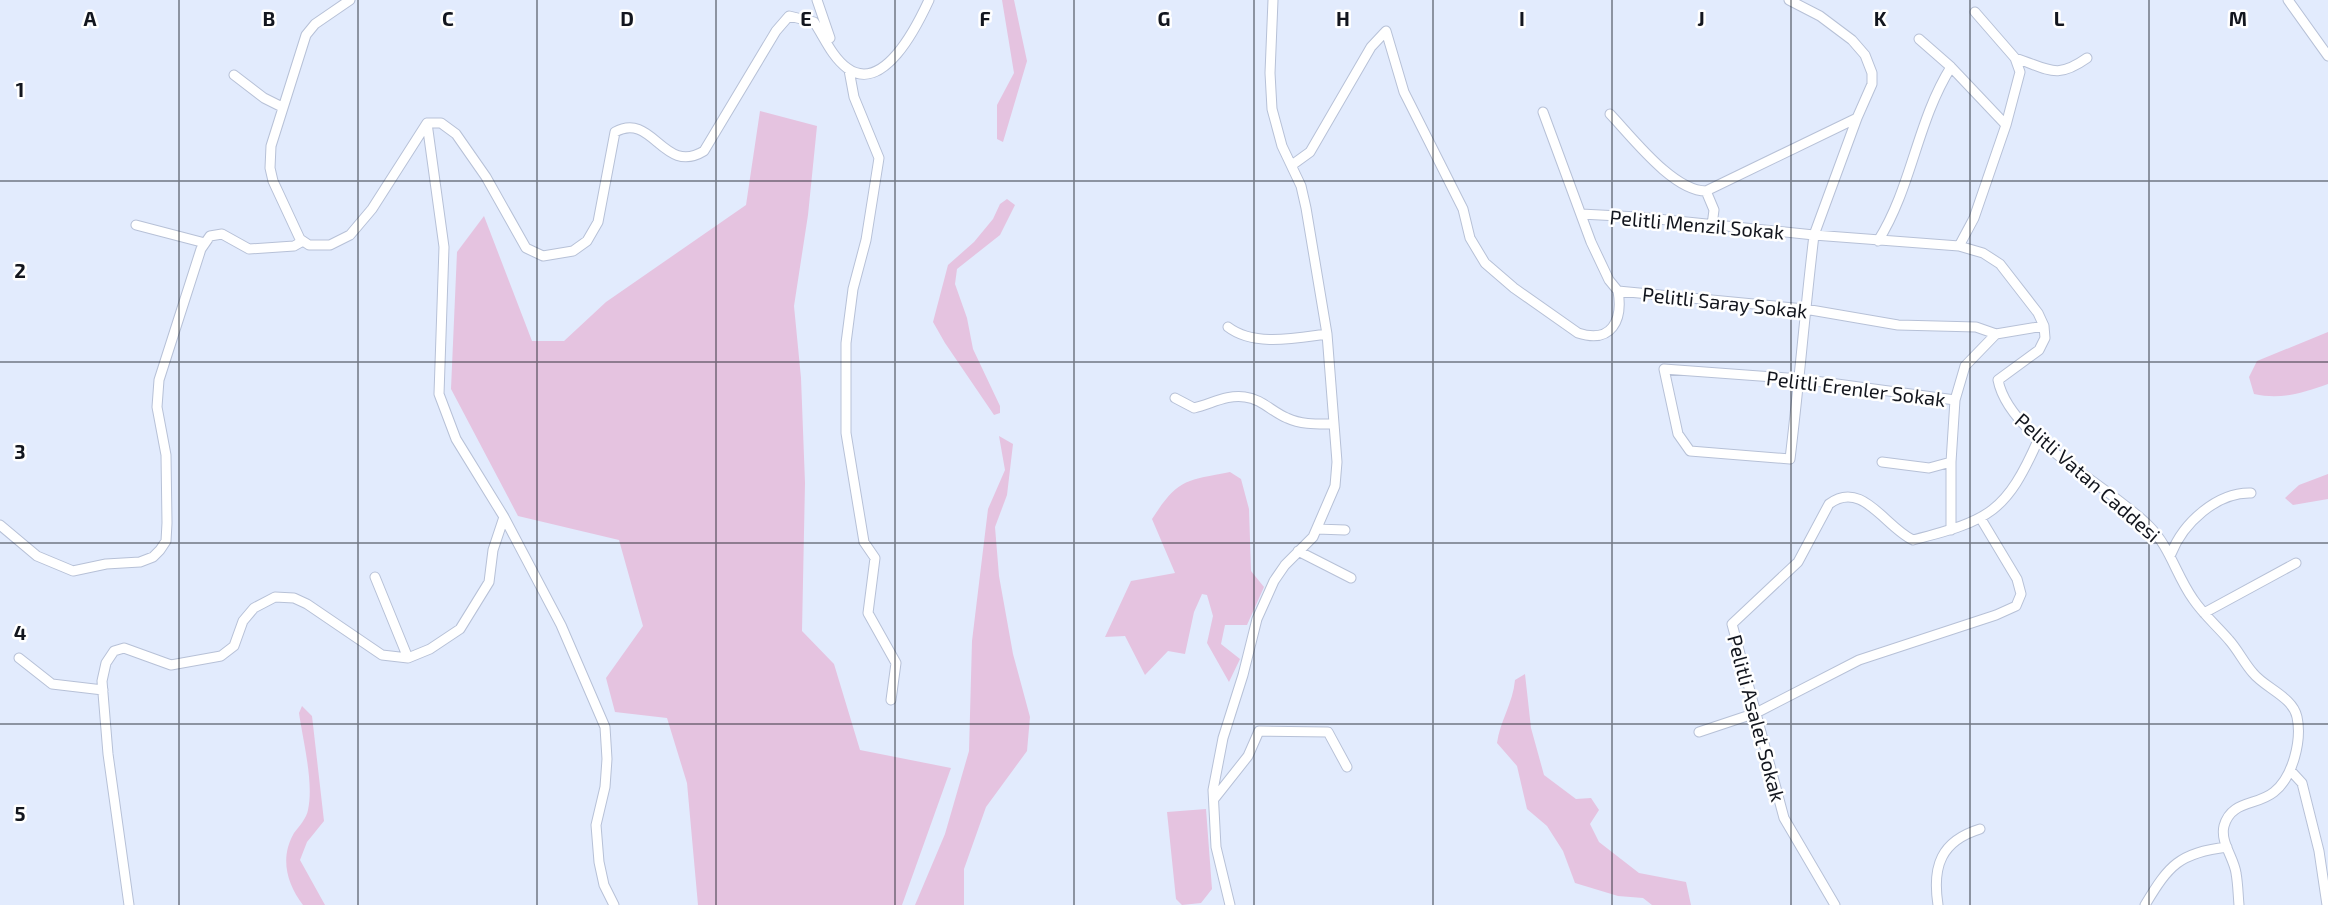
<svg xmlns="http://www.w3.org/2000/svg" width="2328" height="905" viewBox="0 0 2328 905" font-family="'Exo 2',sans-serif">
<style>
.green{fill:#e5c3e0}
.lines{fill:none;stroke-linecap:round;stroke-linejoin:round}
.street-casing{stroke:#b7c1d7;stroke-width:11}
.street{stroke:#fff;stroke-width:9}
.grid{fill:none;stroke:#13161e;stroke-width:1.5;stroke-opacity:0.55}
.labels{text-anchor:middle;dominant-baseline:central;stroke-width:5;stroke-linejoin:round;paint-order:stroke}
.street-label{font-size:20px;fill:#13161e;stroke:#fff}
.grid-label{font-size:20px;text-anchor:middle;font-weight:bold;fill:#13161e;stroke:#fff;stroke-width:5;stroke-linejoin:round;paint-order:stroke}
</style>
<rect width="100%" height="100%" fill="#e2ebfd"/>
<path class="green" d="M1002,0H1014L1027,61L1003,142L997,139V105L1014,73Z
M760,111L817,126L808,215L794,306L801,378L805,483L802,631L834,664L860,750L951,768L902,905H698L687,783L667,718L615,712L606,678L643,626L619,540L518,516L451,389L457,252L484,216L532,341H564L606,302L746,205Z
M1007,199L1015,205L1000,235L957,269L955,284L967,318L973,349L1000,406V413L994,415L945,343L933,322L948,265L974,242L993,219L1000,204Z
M2328,332V384C2302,393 2281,400 2254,394L2249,377L2257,361Z
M999,436L1013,444L1007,495L995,527L999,576L1013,654L1030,717L1027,751L986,807L964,869V905H915L945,834L969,751L972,641L988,509L1005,470Z
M1230,472L1241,479L1249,509L1251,571L1264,587L1247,625H1225L1221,644L1240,659L1229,682L1207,643L1213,616L1207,595L1202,594L1194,612L1185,654L1168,651L1145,675L1125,636L1105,637L1131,581L1175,573L1152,519C1178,479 1184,481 1230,472Z
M2328,474V499L2293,505L2285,498L2299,485Z
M1525,674L1531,728L1544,775L1576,799L1591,798L1599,810L1590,824L1599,842L1639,873L1686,882L1691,905H1652L1643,898L1618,896L1575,883L1563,851L1547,826L1527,809L1517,766L1497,743C1500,721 1513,703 1515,680Z
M302,706L312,716L324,821L307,842L300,860L325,905H303C286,883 280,857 294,833C299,827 307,817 308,810C314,783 303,741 299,713Z
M1206,809L1212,889L1201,903L1182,905L1176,899L1167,812Z"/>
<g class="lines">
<g class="street-casing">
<path id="street" d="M350,0L315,24L306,35L271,146L270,168L273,181L300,239L309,245H330L350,235L372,209L427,123H441L456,134L486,177L526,248L543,256L573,251L587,241L598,222L615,132C653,111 663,176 704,151L776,31L789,16L814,22C824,37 832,57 847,68C883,95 917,26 929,0
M817,0L830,38
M1789,0L1820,16L1852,40L1865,55L1872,73V84L1857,118L1814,235L1959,246L1983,253L2000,264L2038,313L2044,326L2045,338L2039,350L1998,380C2009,437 2109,485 2149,526C2170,547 2176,575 2193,599C2203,614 2217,626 2229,640C2238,650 2244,663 2253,673C2265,688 2293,697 2297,717C2302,740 2293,777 2274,792C2257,806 2231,800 2224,826C2220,842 2234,858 2236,873C2238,884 2238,894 2239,905
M2288,0L2328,56
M1975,12L2015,58L2020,72L2006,125
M1919,39L1951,67L2006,125L1974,218L1959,246
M2015,58C2049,69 2056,80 2087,58
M849,70L854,97L879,158L866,240L853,289L846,343V433L864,542L875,558L868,613L896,663L891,700
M234,75L264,98L282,107
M1543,112L1591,242L1609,280L1618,291
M1610,114C1632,137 1673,191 1706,191L1714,210L1712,225
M1292,165L1310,152L1371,47L1386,31L1404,92L1463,209L1470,238L1485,263L1514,288L1578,333C1612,344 1623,320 1618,291
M1706,191L1857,118
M1581,214L1638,217L1814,235C1805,310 1799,385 1790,459L1690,451L1678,434L1664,369L1800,379L1955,400L1951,462V530
M136,225L205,243
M1878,241C1912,187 1917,121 1951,67
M1618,291L1805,309L1898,325L1976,327L1996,334L2044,326
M1228,327C1254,347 1296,338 1327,334
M1175,398L1194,408C1211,404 1228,394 1245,397C1262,399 1272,412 1287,418C1302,425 1318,424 1334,424
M1955,400L1965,366L1996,334
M1882,462L1929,468L1951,462
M504,517L561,625L605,727L607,759L605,787L596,825L599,862L604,885L614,905
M0,525L37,556L73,571L106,564L140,562L153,557L160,550L166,541L167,523L166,455L157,407L159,380L201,249L210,236L222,234L249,249L294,246L303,241
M1317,529L1345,530
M1298,551L1351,578
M2171,554C2183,523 2217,492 2251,493
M375,577L408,658
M2204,613L2296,563
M19,658L52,684L103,690
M1699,732L1756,713L1859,660L1996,615L2016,606L2021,594L2017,579L1981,519
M2290,770L2302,783L2319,851L2327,905
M1214,799L1248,756L1259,731L1328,732L1347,767
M129,905L108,754L102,681L106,663L114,651L124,648L171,665L221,656L234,646L243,621L254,608L275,597L294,598L307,604L382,655L408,658L430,649L460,629L489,582L493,550L504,517L456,439L439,394L444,247L427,123
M1230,905L1216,847L1213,790L1223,738L1243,675L1257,619L1274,581L1285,565L1313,537L1335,486L1337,462L1327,334L1306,208L1301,186L1282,146L1272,109L1270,73L1273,0
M1835,905L1784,818L1732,624L1798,562L1829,504C1862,479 1885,527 1913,540C1990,520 2006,513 2039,438
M1938,905C1932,866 1941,841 1980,829
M2145,905C2169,865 2179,853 2227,847"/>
</g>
<use href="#street" class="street"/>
</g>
<path class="grid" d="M179,0V905M358,0V905M537,0V905M716,0V905M895,0V905M1074,0V905M1254,0V905M1433,0V905M1612,0V905M1791,0V905M1970,0V905M2149,0V905M0,181H2328M0,362H2328M0,543H2328M0,724H2328"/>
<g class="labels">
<g class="street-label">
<text transform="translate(1697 224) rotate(5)">Pelitli Menzil Sokak</text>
<text transform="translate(1725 302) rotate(6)">Pelitli Saray Sokak</text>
<text transform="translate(1856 388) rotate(7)">Pelitli Erenler Sokak</text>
<text transform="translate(2088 477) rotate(41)">Pelitli Vatan Caddesi</text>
<text transform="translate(1757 718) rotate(75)">Pelitli Asalet Sokak</text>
</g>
</g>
<g class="grid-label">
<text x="90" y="26">A</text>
<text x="269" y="26">B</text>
<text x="448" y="26">C</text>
<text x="627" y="26">D</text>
<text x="806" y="26">E</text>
<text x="985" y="26">F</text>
<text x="1164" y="26">G</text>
<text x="1343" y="26">H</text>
<text x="1522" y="26">I</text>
<text x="1701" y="26">J</text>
<text x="1880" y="26">K</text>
<text x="2059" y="26">L</text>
<text x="2238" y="26">M</text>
<text x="20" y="97">1</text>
<text x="20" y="278">2</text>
<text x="20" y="459">3</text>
<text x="20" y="640">4</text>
<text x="20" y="821">5</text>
</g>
</svg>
